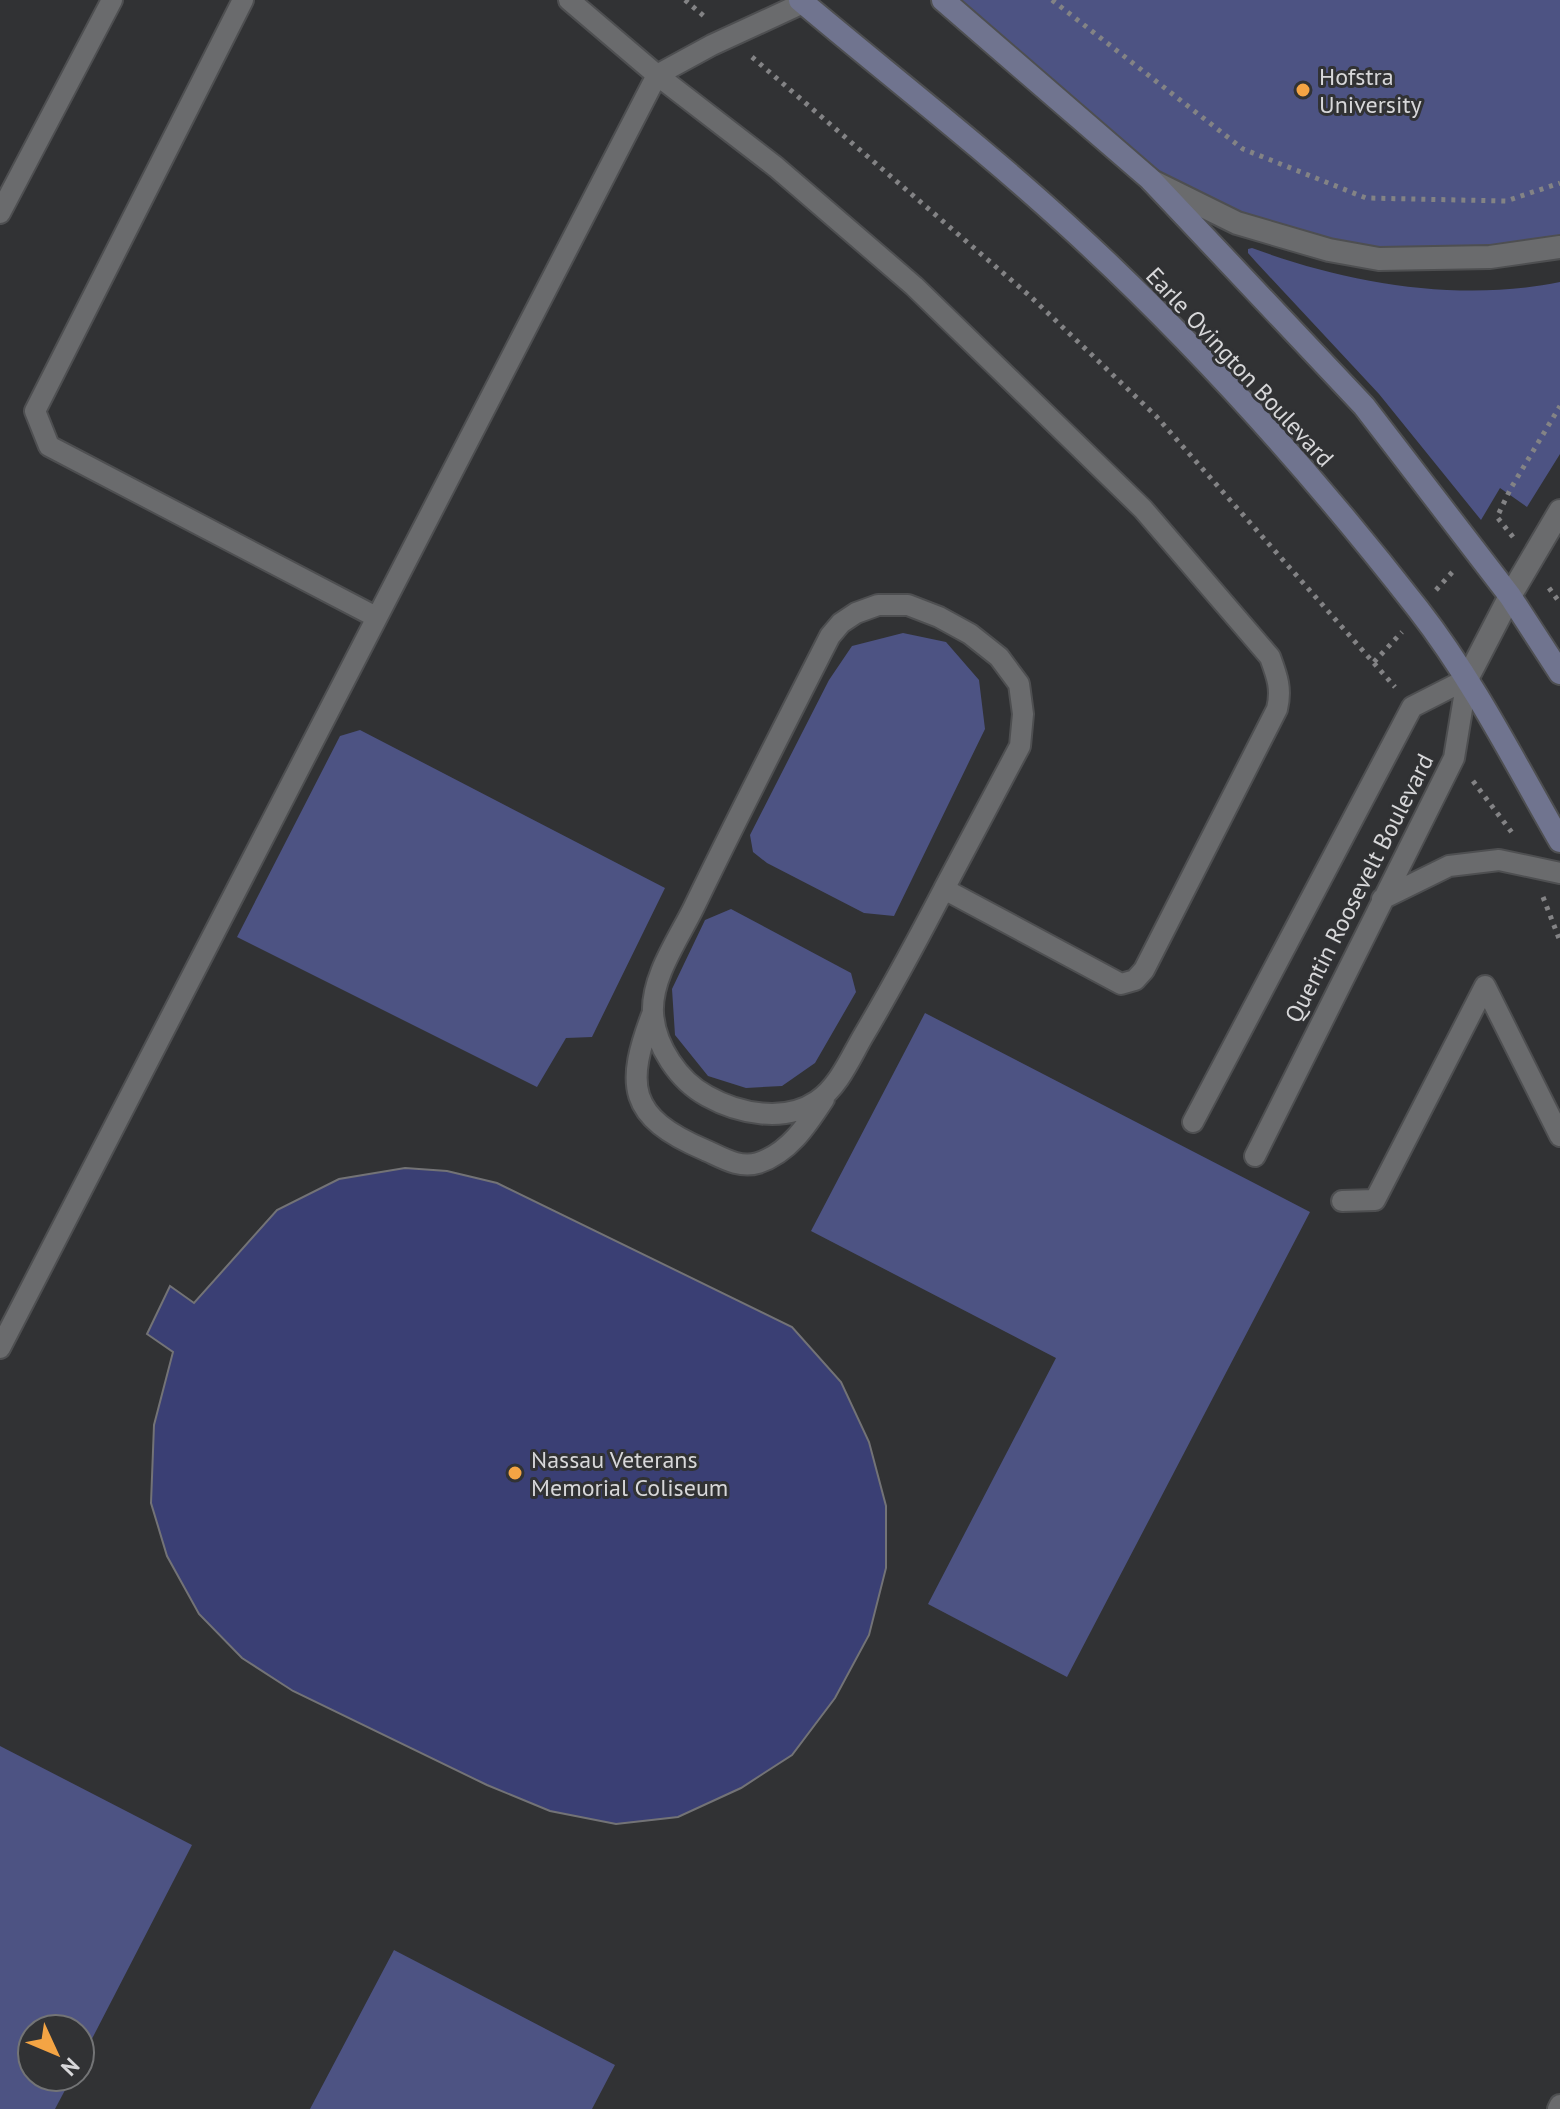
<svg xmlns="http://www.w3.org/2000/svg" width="1560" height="2109" viewBox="0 0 1560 2109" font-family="'PT Sans',sans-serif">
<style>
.green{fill:#4d5383}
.building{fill:#3a3f74;stroke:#737376;stroke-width:2}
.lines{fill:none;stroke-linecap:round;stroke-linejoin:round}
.service-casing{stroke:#4e4f51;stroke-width:24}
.tertiary-casing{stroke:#4e4f51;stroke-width:26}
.secondary-casing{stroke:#4e4f51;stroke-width:26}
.path{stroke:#838385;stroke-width:5;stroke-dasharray:4 6;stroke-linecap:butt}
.service{stroke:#6a6b6d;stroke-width:20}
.tertiary{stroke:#6a6b6d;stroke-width:22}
.secondary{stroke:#70748f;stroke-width:22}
.poi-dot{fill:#f4a444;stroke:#313234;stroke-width:3}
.labels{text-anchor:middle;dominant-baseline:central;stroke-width:6;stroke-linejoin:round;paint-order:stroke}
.poi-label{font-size:24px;fill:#d7d7d9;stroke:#313234;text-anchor:start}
.street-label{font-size:24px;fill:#d7d7d9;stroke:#313234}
</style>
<rect width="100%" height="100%" fill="#313234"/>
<path class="green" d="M943,0H1560V247L1329,250L1150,179Z
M1252,248C1347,283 1459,303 1560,282V454L1527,507L1500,488L1481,520L1379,394L1256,262L1248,253V249Z
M903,633L946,642L979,680L985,729L894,916L864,913L767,863L753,852L750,835L829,680L852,646Z
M360,730L665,888L592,1037L566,1038L537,1087L237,937L340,736Z
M731,909L851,973L856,992L815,1063L782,1086L746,1088L708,1076L675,1035L672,989L705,920Z
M925,1013L1310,1212L1067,1677L928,1604L1056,1358L811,1231Z
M0,1746L192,1845L80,2062V2029H32V2077H72L55,2109H0Z
M394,1950L615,2065L592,2109H310Z"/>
<path class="building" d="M405,1168L447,1171L497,1183L792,1327L841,1382L869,1442L886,1506V1568L869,1635L835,1698L792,1755L741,1788L678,1817L616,1824L550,1811L487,1785L293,1691L242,1658L199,1614L167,1556L151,1503L154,1425L173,1352L147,1334L170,1286L194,1303L277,1210L339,1179Z"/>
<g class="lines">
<g class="service-casing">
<path id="service" d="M243,0L35,411L49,446L376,617
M569,0L657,75L776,167L914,286L1143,509L1270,657C1277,676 1282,689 1277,709L1144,970L1135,980L1121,984L944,889C918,939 891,989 862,1038C850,1059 838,1087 817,1101C785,1123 739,1114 707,1096C679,1081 655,1046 653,1013C651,977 679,938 694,907C738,816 784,726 830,636L841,623L856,613L878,605H908L939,617L970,634L999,657L1019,684L1023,714L1020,746L944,889
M0,213L112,0
M1382,899L1449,866L1499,860L1560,873
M653,1012C625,1085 627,1117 705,1150C721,1157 739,1169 758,1163C789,1153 807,1125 824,1099
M1193,1122L1412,707L1467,679
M1255,1156L1454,758L1467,679
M1342,1201L1375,1200L1485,986L1560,1136
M0,1348L657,75L712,45L803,3
M1558,2109L1560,2105"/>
</g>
<g class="tertiary-casing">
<path id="tertiary" d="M1152,181L1237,223L1329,250L1379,259L1490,257L1560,247
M1467,679L1510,596L1560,511"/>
</g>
<g class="secondary-casing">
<path id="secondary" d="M800,0C889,75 982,147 1068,226C1195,342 1312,473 1418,609C1474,681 1515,763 1560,841
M943,0L1150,179L1364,406L1510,596L1560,673"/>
</g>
<path class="path" d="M685,0L705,17
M1052,0L1243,149L1366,198L1506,201L1560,183
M752,57L1031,297L1156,416L1395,687
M1513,537L1497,517L1511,488L1560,406
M1549,588L1560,603
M1436,590L1456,568
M1374,662L1402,632
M1473,781L1513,834
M1543,897L1560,941"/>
<use href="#service" class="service"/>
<use href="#tertiary" class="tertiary"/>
<use href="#secondary" class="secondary"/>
</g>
<g class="poi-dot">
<circle cx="1303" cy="90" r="8"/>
<circle cx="515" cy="1473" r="8"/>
</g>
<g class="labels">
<g class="poi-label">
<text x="1319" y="76">Hofstra<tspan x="1319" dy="28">University</tspan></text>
<text x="531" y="1459">Nassau Veterans<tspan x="531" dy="28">Memorial Coliseum</tspan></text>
</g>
<g class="street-label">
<text transform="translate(1240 367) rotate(47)">Earle Ovington Boulevard</text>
<text transform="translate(1359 888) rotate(-63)">Quentin Roosevelt Boulevard</text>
</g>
</g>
<g transform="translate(56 2053) rotate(134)"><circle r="38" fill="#313234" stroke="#737476" stroke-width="2"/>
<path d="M0-6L14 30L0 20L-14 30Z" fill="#f4a444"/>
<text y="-12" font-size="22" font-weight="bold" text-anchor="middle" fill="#d7d7d9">N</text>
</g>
</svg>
